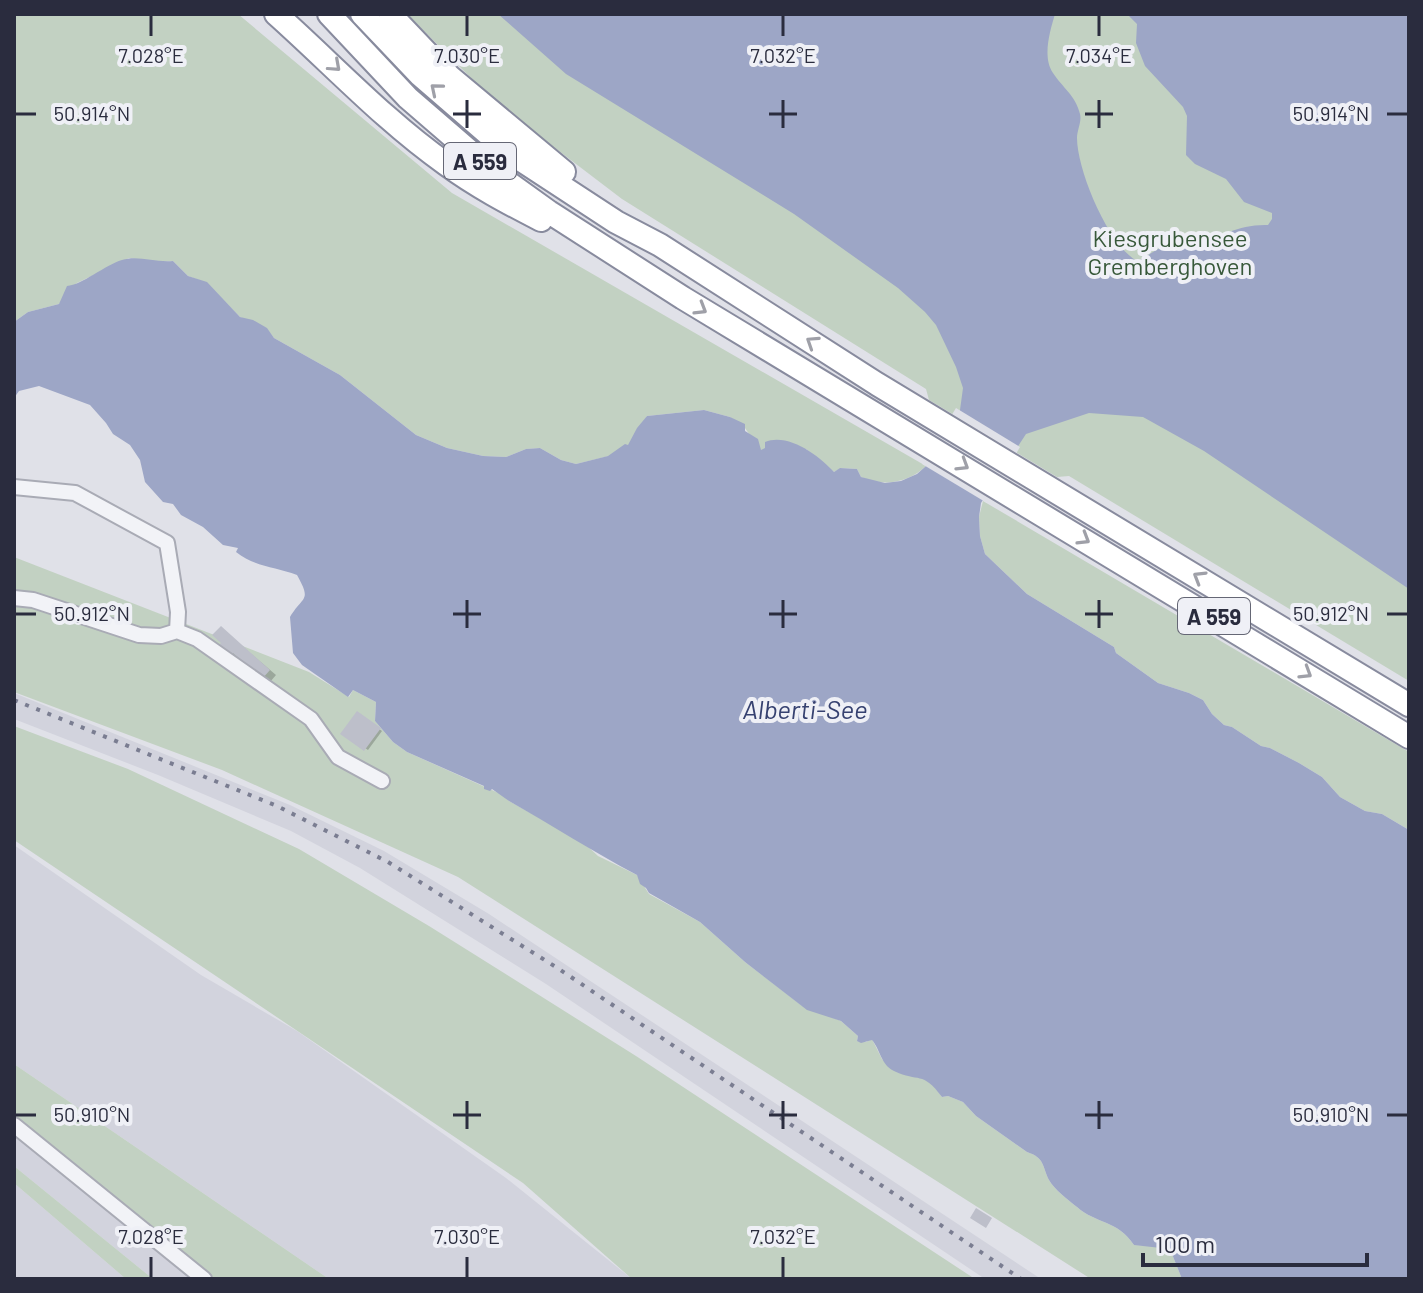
<svg xmlns="http://www.w3.org/2000/svg" width="1423" height="1293" viewBox="0 0 1423 1293" font-family="Barlow,sans-serif">
<style>
.built{fill:#d2d3dd}
.green{fill:#c2d1c2}
.water{fill:#9da6c6}
.pier{fill:#e0e1e8}
.shadow{fill:#0003}
.building{fill:#bdbfca}
.lines{fill:none;stroke-linecap:round;stroke-linejoin:round}
.minor-casing{stroke:#a9abb5;stroke-width:18}
.highway-casing{stroke:#888b9e;stroke-width:26}
.minor{stroke:#f2f3f7;stroke-width:14}
.highway{stroke:#fff;stroke-width:22}
.rail{stroke:#7a7d91;stroke-width:4;stroke-dasharray:4 8;stroke-linecap:butt}
.oneway{stroke:#9fa0a8}
.ticks{fill:none;stroke:#2a2c3e;stroke-width:3}
.labels{text-anchor:middle;dominant-baseline:central;stroke-width:8;stroke-linejoin:round;paint-order:stroke}
.shield{fill:#eff0f6;stroke:#656775;stroke-width:2}
.shield-label{font-size:22px;font-weight:bold;fill:#2a2c3e}
.park-label{font-size:24px;fill:#38593a;stroke:#eff0f6}
.water-label{font-size:26px;font-style:italic;fill:#364170;stroke:#eff0f6}
.ticks-label{font-size:20px;text-anchor:middle;fill:#2a2c3e;stroke:#eff0f6;stroke-width:8;stroke-linejoin:round;paint-order:stroke}
</style>
<rect width="100%" height="100%" fill="#e0e1e8"/>
<path class="built" d="M14,693L290,805L384,851L489,914L1041,1279H985L546,984L360,868L291,831L158,775L14,719Z
M14,845L201,975L297,1031L506,1178L632,1279H329L14,1064Z
M14,1119L214,1279H153L14,1166Z
M14,1183L126,1279H14Z"/>
<path class="green" d="M14,14H238L452,193L926,466C908,483 884,487 861,477L857,469L841,468L834,472L806,449L760,450L745,428L730,417L704,410L647,416L628,446L609,456L576,464L561,460L540,448L526,449L506,457L483,456L447,448L416,435L340,375L274,338L266,328L240,317L207,283L188,276L173,261L158,262L129,258L77,283L59,304L28,312L14,322Z
M407,14H1409V681L1069,476L1057,477L929,400L926,389L622,199L496,103Z
M983,501L1409,752V830L1382,814L1365,811L1340,797L1322,777L1299,763L1270,748L1261,746L1232,727L1224,725L1212,714L1203,700L1189,693L1158,683L1116,653L1114,647L1027,594L985,554L980,536L979,517Z
M14,557L309,672L349,697L353,690L376,702L375,721L393,742L407,752L503,795L509,801L583,842L598,856L637,875L649,894L700,922L745,962L801,1005L841,1021L858,1036L857,1041L866,1042L872,1039L882,1059L897,1072L930,1080L942,1097L948,1096L963,1102L976,1116L1027,1152C1045,1158 1042,1166 1049,1180C1054,1189 1068,1200 1077,1207C1096,1224 1118,1220 1134,1245L1165,1246L1170,1249L1182,1279H1091L458,877L222,770L14,692Z
M14,726L128,769L299,849L429,926L636,1056L975,1279H632L523,1183L14,840Z
M14,1064L329,1279H214L14,1119Z
M14,1166L153,1279H126L14,1183Z"/>
<path class="water" d="M498,14H1055C1050,31 1042,57 1053,73C1062,87 1076,96 1080,114C1082,121 1077,130 1077,138C1077,170 1108,245 1137,261C1147,258 1154,249 1164,247C1174,244 1185,245 1195,243C1222,237 1238,224 1268,225L1272,219V213L1244,202L1226,179L1195,164L1186,155L1187,116L1183,107L1145,66L1136,43L1137,24L1127,14H1409V589L1204,451L1143,417L1089,413L1026,434L981,503L979,517L980,536L985,554L1027,594L1114,647L1116,653L1158,683L1189,693L1203,700L1212,714L1224,725L1232,727L1261,746L1270,748L1299,763L1322,777L1340,797L1365,811L1382,814L1409,830V1279H1182L1170,1249L1134,1245C1118,1220 1096,1224 1077,1207C1068,1200 1054,1189 1049,1180C1042,1166 1045,1158 1027,1152L976,1116L963,1102L948,1096L942,1097C922,1070 919,1083 894,1071C881,1065 880,1049 872,1040L861,1043L857,1041L858,1036L841,1021L807,1010L745,962L700,922L649,893L646,888L640,884L637,875C593,852 552,825 509,801L492,789L490,791L484,789V786L407,752L393,742L375,721L376,702L353,690L348,697L302,665L293,653L290,617C303,595 312,602 297,575C276,567 255,567 236,552L238,548L223,545L203,527L181,515L173,504L163,502L145,482L140,460L130,445L113,434L106,423L90,405L39,386L19,391L14,398V322L28,312L59,304L67,286C82,285 105,265 122,260C138,255 156,263 173,261L188,276L207,282L240,317L253,320L267,328L274,338L340,375L416,435L447,448L483,456L506,457L526,449L540,448L561,460L576,464L608,456L625,444L628,445L637,428L647,416L704,410L730,417L745,424V431L758,439L761,450L765,448V442C788,432 820,456 834,472L840,468L857,469L861,477L885,483L901,481L917,474L926,466L960,410L963,388L956,367L936,325L925,312L898,288L794,214L566,74Z"/>
<path class="pier" d="M956,408L1020,447L987,503L922,464Z"/>
<path class="shadow" d="M221,628L276,675L270,682L222,645Z
M358,714L382,731L368,750L343,733Z"/>
<path class="building" d="M221,626L270,670L262,679L233,653L231,655L219,645L221,643L212,635Z
M357,711L381,728L364,751L340,734Z
M976,1208L992,1218L986,1228L970,1218Z"/>
<g class="lines">
<g class="minor-casing">
<path id="minor" d="M14,487L75,493L167,543L178,612L177,631
M14,598L33,600L139,635L161,636L177,631L197,639L311,719L338,757L382,781
M14,1125L204,1279"/>
</g>
<g class="highway-casing">
<path id="highway" d="M276,14C332,64 385,121 446,164C476,186 508,203 541,220
M329,14L408,98L496,174L549,212L683,298L1409,737
M362,14L420,75L509,152L616,222L660,245L877,384L1409,705
M390,14L450,77L564,172"/>
</g>
<use href="#minor" class="minor"/>
<use href="#highway" class="highway"/>
<path class="rail" d="M14,700L277,806L388,862L559,969L1021,1279"/>
</g>
<defs><path id="oneway-chevron" d="M-2-3.5L2.5 0L-2 3.5" fill="none" stroke-width="1.6" stroke-linecap="round" stroke-linejoin="round" transform="scale(2)"/></defs>
<g class="oneway">
<use href="#oneway-chevron" transform="translate(335 66) rotate(42)"/>
<use href="#oneway-chevron" transform="translate(436 89) rotate(-140)"/>
<use href="#oneway-chevron" transform="translate(701 309) rotate(31)"/>
<use href="#oneway-chevron" transform="translate(812 342) rotate(-147)"/>
<use href="#oneway-chevron" transform="translate(963 465) rotate(32)"/>
<use href="#oneway-chevron" transform="translate(1084 539) rotate(31)"/>
<use href="#oneway-chevron" transform="translate(1199 577) rotate(-149)"/>
<use href="#oneway-chevron" transform="translate(1306 673) rotate(32)"/>
</g>
<path class="ticks" d="M151,16V36M467,16V36M783,16V36M1099,16V36M467,100V128M783,100V128M1099,100V128M16,114H36M453,114H481M769,114H797M1085,114H1113M1387,114H1407M467,600V628M783,600V628M1099,600V628M16,614H36M453,614H481M769,614H797M1085,614H1113M1387,614H1407M467,1101V1129M783,1101V1129M1099,1101V1129M16,1115H36M453,1115H481M769,1115H797M1085,1115H1113M1387,1115H1407M151,1257V1277M467,1257V1277M783,1257V1277"/>
<g class="labels">
<g class="shield">
<rect x="444" y="143" width="72" height="36" rx="6"/>
<rect x="1178" y="598" width="72" height="36" rx="6"/>
</g>
<g class="shield-label">
<text x="480" y="161">A 559</text>
<text x="1214" y="616">A 559</text>
</g>
<g class="park-label">
<text x="1170" y="237">Kiesgrubensee<tspan x="1170" dy="28">Gremberghoven</tspan></text>
</g>
<g class="water-label">
<text x="805" y="708">Alberti-See</text>
</g>
</g>
<g class="ticks-label">
<text x="151" y="63">7.028°E</text>
<text x="467" y="63">7.030°E</text>
<text x="783" y="63">7.032°E</text>
<text x="1099" y="63">7.034°E</text>
<text x="92" y="121">50.914°N</text>
<text x="1331" y="121">50.914°N</text>
<text x="92" y="621">50.912°N</text>
<text x="1331" y="621">50.912°N</text>
<text x="92" y="1122">50.910°N</text>
<text x="1331" y="1122">50.910°N</text>
<text x="151" y="1244">7.028°E</text>
<text x="467" y="1244">7.030°E</text>
<text x="783" y="1244">7.032°E</text>
</g>
<rect width="1423" height="1293" fill="none" stroke="#2a2c3e" stroke-width="32"/>
<path d="M1143 1253v12h224v-12" fill="none" stroke="#2a2c3e" stroke-width="4"/>
<text x="1155" y="1253" font-size="24" fill="#2a2c3e" stroke="#eff0f6" stroke-width="6" paint-order="stroke">100 m</text>
</svg>
